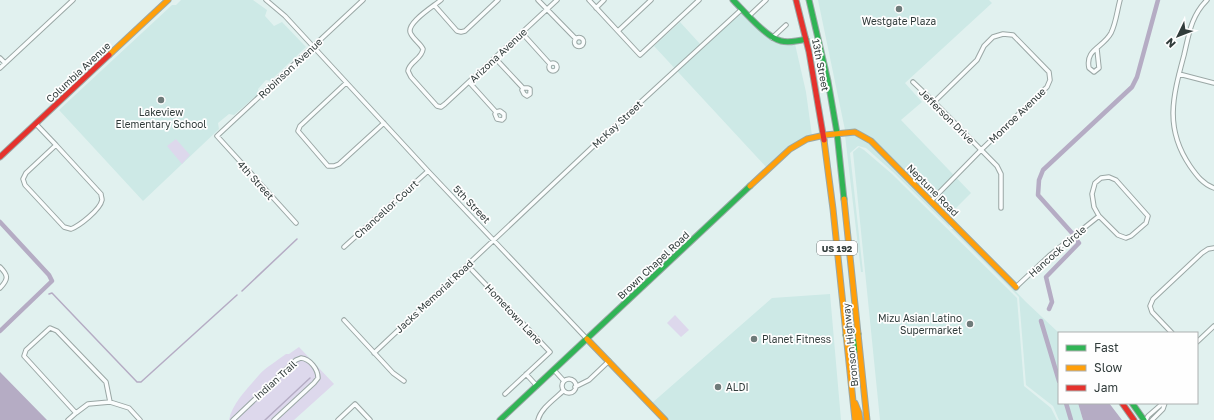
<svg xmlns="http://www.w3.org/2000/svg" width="1214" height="420" viewBox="0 0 1214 420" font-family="'Golos Text',sans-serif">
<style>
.built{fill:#cde9e6}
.green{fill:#ddd8ec}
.water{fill:#b5acc4}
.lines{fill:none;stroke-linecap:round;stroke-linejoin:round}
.stream{stroke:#b5acc4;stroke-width:1.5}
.canal{stroke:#b5acc4;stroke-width:4.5}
.street-casing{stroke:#9aa7a5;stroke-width:5.5}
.fast-casing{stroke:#9aa7a5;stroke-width:7}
.slow-casing{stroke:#9aa7a5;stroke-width:7}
.jam-casing{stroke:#9aa7a5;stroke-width:7}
.street{stroke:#fafdfd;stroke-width:3.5}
.fast{stroke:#30b455;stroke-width:5}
.slow{stroke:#ff9f0a;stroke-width:5}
.jam{stroke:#e5322d;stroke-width:5}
.poi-dot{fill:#6f7b7a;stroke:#fefefe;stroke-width:1.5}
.labels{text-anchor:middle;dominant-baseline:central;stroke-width:3.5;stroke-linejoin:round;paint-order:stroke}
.shield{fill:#fefefe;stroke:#6e7676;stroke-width:1}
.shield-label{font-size:9px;font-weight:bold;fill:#313c3b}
.poi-label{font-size:10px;fill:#313c3b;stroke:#fefefe}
.street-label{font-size:10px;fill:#313c3b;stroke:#fefefe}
</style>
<rect width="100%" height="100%" fill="#e1f1ef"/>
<path class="built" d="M181,0H253L267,10L265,16L274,26L282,22L306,47L270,81L266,80L258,89L259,93L234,115L229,114L218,123L219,129L143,201L59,110L172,5H176Z
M818,0H989L992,3L905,83L922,102L901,120L971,193L949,215L874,140L857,129L845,130Z
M739,10L770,40L778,44L787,45L795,44L806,92L812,136L767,168L654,46L680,22L701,45Z
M854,134L869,143L948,221L950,228L893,172L866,148L858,146L850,153L863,272H861L845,135Z
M859,147L864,150L892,174L1017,298L1024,386L1051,408L1057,420H880L853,152Z
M951,229H955L1026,302L1059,333V403H1078L1083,420H1059L1053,406L1026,385L1019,297Z
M830,294L841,420H668L652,403L772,298Z"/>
<path class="green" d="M176,139L190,155L182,164L167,146Z
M675,315L689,330L681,337L667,323Z
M299,347L334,384L294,420H229C232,403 249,387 259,375C265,368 278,360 286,354H289Z"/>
<path class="water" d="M0,372L47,420H0Z
M1078,403H1109L1122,420H1083Z"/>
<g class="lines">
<path class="stream" d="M242,291L297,239
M49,294L52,293L137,382H141L237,295
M265,420L310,378"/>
<path class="canal" d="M0,222L49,275L52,281L0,331
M1072,233L1038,195L1039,180L1043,170L1132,87L1137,77L1158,0
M1049,309L1052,302L1046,277L1079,243L1076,239
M1041,321L1059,381
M1066,403L1071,420"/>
<g class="street-casing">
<path id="street" d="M266,0L285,16L428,171L587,339
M441,0C434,6 404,24 411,34C414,40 420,43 423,49C422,59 409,62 408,71L411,77L437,106L441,107L445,104L557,0
M538,0L576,39
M589,0L640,55L699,0
M1207,0C1191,16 1189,34 1184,55C1173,96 1164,128 1190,166C1197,176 1203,184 1214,188
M435,6L457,31L461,32L465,31L498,0
M596,8L604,0
M749,16L766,0
M618,31L651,0
M522,33L550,64
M574.5 42a4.5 4.5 0 1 1 9 0a4.5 4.5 0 1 1-9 0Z
M772,38L786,25
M1097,49L1099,68L1094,72L1089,68C1085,49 1103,48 1111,33C1116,23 1117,11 1120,0
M0,58L5,63
M495,58L523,88L522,90L524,94L527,96L530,94V89L528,88H523
M549 67a4 4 0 1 1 8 0a4 4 0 1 1-8 0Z
M0,68L73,0
M1179,74L1214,83
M469,82L496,112L495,114L497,119L502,120L504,118V114L500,111L496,112
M913,82L934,102L997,166L1001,174V208
M346,83L300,126L298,131L328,166H334L339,164L384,123
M36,124L56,145L26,173L23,179L25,185L64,227L71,229C79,226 100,210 102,200C102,198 101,196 101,194L56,145
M1109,177L1116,180L1148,216L1146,223L1131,236L1126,238L1118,235L1099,216L1094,207L1092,194L1095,183L1101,178Z
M931,201L981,150L1047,87L1050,80L1049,72L1013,35L1003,34L993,37L984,46L977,60L934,102
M296,223L217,136L363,0
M344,247L428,171
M0,267C8,275 9,279 0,288
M472,270L550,352L505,394
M1016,287L1049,256L1099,216
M344,320L393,373L404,381
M1172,333L1152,312L1150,306L1153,299L1202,253L1208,249L1214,248
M1197,342L1214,326
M374,353L620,121L742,9
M554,370L564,381
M526,374L537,386
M562 386a7 7 0 1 1 14 0a7 7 0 1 1-14 0Z
M575,387L589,380L609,361
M76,413L24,356L26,350L50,328L57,331L106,382L110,402
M68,420L76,413L88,404L110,402L129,408L140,420
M233,420L296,360L301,358C310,359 318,369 318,378L314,383L274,420
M338,420L355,404L370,420
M538,420C541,408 555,399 563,391
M1146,420L1148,416L1163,403
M1152,420L1163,409L1165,403"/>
</g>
<g class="fast-casing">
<path id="fast" d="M733,0C744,11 767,38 781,41C789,43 798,41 806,39
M809,0L828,81L837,133L844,199
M848,318L851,329L858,334
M846,335L854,341L858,350
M1132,403L1144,420
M500,420L750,186"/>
</g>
<g class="slow-casing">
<path id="slow" d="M109,55L168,0
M824,140L833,209L855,420
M750,186L790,149L807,139L825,135L855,132L871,141L1016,287
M844,199L867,420
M587,339L665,420
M855,403L859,413L860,420"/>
</g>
<g class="jam-casing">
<path id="jam" d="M796,0L809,52L824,140
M0,157L109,55
M1122,403L1134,420"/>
</g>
<use href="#street" class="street"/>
<use href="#fast" class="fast"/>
<use href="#slow" class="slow"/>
<use href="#jam" class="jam"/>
</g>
<g class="poi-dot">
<circle cx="899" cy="9" r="4"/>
<circle cx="161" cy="100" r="4"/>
<circle cx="970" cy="324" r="4"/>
<circle cx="754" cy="339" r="4"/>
<circle cx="718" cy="387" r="4"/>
</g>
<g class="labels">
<rect class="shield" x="817" y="241" width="40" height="14" rx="3"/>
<g class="shield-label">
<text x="837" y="248">US 192</text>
</g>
<g class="poi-label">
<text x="899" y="21">Westgate Plaza</text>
<text x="161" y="112">Lakeview<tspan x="161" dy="12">Elementary School</tspan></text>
<text x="962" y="318" text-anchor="end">Mizu Asian Latino<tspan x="962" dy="12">Supermarket</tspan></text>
<text x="762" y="339" text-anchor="start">Planet Fitness</text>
<text x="726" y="387" text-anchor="start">ALDI</text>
</g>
<g class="street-label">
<text transform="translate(498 55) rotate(-43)">Arizona Avenue</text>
<text transform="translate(821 65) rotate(79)">13th Street</text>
<text transform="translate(290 68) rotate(-43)">Robinson Avenue</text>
<text transform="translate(78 72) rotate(-43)">Columbia Avenue</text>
<text transform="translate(1017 115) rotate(-44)">Monroe Avenue</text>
<text transform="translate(947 116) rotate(45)">Jefferson Drive</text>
<text transform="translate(617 124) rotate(-43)">McKay Street</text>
<text transform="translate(256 180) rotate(48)">4th Street</text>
<text transform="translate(933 190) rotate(45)">Neptune Road</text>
<text transform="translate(472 204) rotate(46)">5th Street</text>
<text transform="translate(386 209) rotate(-42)">Chancellor Court</text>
<text transform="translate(1057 251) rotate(-41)">Hancock Circle</text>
<text transform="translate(653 265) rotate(-43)">Brown Chapel Road</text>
<text transform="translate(434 296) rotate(-43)">Jacks Memorial Road</text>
<text transform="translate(514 314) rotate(47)">Hometown Lane</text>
<text transform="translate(850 345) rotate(-96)">Bronson Highway</text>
<text transform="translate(275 380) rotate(-42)">Indian Trail</text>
</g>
</g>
<rect x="1058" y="332" width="140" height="72" fill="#fefefe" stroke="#acb0b0"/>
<rect x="1066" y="345" width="20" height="6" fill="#30b455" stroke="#acb0b0"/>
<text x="1094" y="352" font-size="12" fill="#313c3b">Fast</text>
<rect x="1066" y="365" width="20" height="6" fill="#ff9f0a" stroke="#acb0b0"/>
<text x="1094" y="372" font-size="12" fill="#313c3b">Slow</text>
<rect x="1066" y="385" width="20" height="6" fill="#e5322d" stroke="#acb0b0"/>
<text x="1094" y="392" font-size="12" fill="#313c3b">Jam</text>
<g transform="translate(1178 36) rotate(227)" stroke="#fefefe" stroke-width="3" paint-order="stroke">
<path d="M0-3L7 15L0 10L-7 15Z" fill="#313c3b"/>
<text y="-6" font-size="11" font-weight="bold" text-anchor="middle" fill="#313c3b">N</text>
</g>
</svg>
